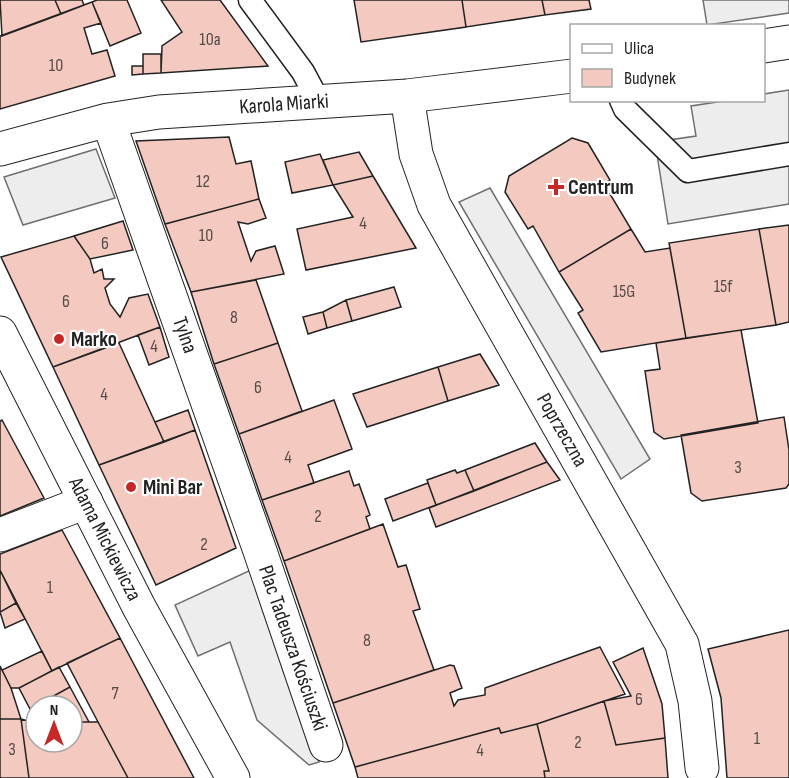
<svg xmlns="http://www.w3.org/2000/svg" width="789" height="778" viewBox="0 0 789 778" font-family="'Sofia Sans Condensed',sans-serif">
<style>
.parking{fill:#ededed;stroke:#6f6f6f;stroke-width:1.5}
.building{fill:#f3c9c0;stroke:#222;stroke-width:1.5}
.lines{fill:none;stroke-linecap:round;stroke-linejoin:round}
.lane-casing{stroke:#222;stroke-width:25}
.street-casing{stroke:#222;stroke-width:35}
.secondary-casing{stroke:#222;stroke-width:35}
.lane{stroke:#fff;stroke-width:22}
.street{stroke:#fff;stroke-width:33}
.secondary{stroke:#fff;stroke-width:33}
.poi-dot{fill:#c62828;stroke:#fff;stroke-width:2}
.labels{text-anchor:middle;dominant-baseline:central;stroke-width:4.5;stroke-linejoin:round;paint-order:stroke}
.number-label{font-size:18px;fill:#564c4a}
.street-label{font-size:21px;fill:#222;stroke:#fff}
.poi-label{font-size:21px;font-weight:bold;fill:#222;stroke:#fff;text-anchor:start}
</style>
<rect width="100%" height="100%" fill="#fff"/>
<path class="parking" d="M703,0H789V13L707,25Z
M789,90V204L668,224L655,142L696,136L691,106L724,101L764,100V94Z
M96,149L115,198L23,225L4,177Z
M490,188L650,459L621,479L459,202Z
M253,569L319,762L309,765L257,720L230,642L198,656L175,605Z"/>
<path class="building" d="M0,0H55L61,14L2,36Z
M55,0H82L84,5L61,14Z
M97,0H127L141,33L110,46L92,2Z
M161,0H220L268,66L161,73L162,46L182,32Z
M354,0H462L466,27L361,42Z
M462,0H542L545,15L466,27Z
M542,0H589L591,9L545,15Z
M92,2L101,23L84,28L92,54L107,50L115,76L0,109V36Z
M143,54H161V73L143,74Z
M132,66H143V74L132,75Z
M229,137L236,164L251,161L259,199L165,224L136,141Z
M572,138L588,143L610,180L604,184L631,229L559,272L533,226L528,229L505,192L509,176Z
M359,152L373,176L333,185L323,160Z
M320,154L333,185L292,193L285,162Z
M373,176L416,248L306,270L297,229L353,217L333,185Z
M259,199L266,218L248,224L238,222L251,261L256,251L275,246L284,274L191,292L165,224Z
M123,221L133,250L90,259L74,236Z
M789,225V322L776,325L759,229Z
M631,229L645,252L670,248L686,338L601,352L578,313L583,310L559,272Z
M759,229L776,325L686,338L669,243Z
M74,236L90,259L94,273L102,269L104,279H114L105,288L110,304L120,317L129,298L148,294L160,327L53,367L1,257Z
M256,280L278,343L214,364L191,292Z
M394,287L401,307L352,321L346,300Z
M346,300L352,321L327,328L323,312Z
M323,312L327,328L308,334L303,317Z
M160,327L169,357L149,365L138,335Z
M741,330L758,423L664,439L654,432L645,371L660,369L656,343Z
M119,343L164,442L99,465L53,367Z
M278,343L302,411L239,434L214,364Z
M480,354L499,385L448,401L438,367Z
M438,367L448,401L367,427L353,394Z
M334,400L352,449L308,465L314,483L262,500L239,434Z
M188,410L195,430L164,442L155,422Z
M784,417L789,450V484L786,488L702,501L691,493L681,435Z
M2,420L44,498L0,516V421Z
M195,430L236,548L156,585L99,465Z
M535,443L547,462L474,491L465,470Z
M547,462L560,480L436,527L429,508Z
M455,470L457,473L465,470L474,491L436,505L427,480Z
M349,471L354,486L359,484L370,515L366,517L370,529L284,561L262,500Z
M428,483L436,505L393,521L385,499Z
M383,524L398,567L406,565L420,609L413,611L434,670L333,703L284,561Z
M62,530L120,638L52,671L0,570V554Z
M0,570L16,603L0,612Z
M16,603L25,619L5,628L0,612Z
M789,630V778H727L721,698L708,649Z
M120,638L194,778H128L98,722L67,663Z
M600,647L625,694L537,724L501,733L499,728L355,767L333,703L450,665L454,666L462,688L450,693L454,706L458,700L485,695V688Z
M643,648L662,704L665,738L616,745L604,701L631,696L613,662Z
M42,651L52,671L19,688H11L2,670Z
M0,666L11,688L21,719H0Z
M59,667L70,687L30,709L19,688Z
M70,687L89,722H72V706H36V719L30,709Z
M604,701L616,745L665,738L668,778H545L544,771H549L537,724Z
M0,719H21L29,778H0Z
M21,719L36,723V742H72V722H98L128,778H29Z
M537,724L549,771H544L545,778H358L355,767L499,728L501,733Z"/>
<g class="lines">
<g class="lane-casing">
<path id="lane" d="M250,0L303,72L319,102
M621,100L625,109L688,171L789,154"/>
</g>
<g class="street-casing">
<path id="street" d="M764,46L789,42
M407,96L416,154L434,205L682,644L695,701L702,768
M108,120L260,551L326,745
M0,149L108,120L159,112L407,96L572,76
M0,535L86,502"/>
</g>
<g class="secondary-casing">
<path id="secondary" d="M0,333L139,607L233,778"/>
</g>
<use href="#lane" class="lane"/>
<use href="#street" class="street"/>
<use href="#secondary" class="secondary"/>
</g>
<g class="poi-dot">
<path d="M553 178h6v6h6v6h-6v6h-6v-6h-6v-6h6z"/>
<circle cx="59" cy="339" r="6"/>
<circle cx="131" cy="487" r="6"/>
</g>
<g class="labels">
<g class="number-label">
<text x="210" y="39">10a</text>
<text x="56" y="65">10</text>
<text x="203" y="181">12</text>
<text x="363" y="223">4</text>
<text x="206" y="235">10</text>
<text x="105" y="243">6</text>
<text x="723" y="286">15f</text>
<text x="624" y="291">15G</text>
<text x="66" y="301">6</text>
<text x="234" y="317">8</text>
<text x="154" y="346">4</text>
<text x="258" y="387">6</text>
<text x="104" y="394">4</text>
<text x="288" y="457">4</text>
<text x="738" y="467">3</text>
<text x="318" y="516">2</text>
<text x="204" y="544">2</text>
<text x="50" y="587">1</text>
<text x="367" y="640">8</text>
<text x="115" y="693">7</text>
<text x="639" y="699">6</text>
<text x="757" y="738">1</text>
<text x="578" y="742">2</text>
<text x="12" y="749">3</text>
<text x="480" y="750">4</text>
</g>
<g class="street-label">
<text transform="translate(284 104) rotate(-4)">Karola Miarki</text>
<text transform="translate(185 335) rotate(71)">Tylna</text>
<text transform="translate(562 430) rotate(60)">Poprzeczna</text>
<text transform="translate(105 539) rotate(63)">Adama Mickiewicza</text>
<text transform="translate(293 648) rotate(71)">Plac Tadeusza Kościuszki</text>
</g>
<g class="poi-label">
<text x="568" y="187">Centrum</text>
<text x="71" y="339">Marko</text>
<text x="143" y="487">Mini Bar</text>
</g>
</g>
<rect x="570" y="24" width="195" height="78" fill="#ffffff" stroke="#a7a7a7" stroke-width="1.5"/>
<rect x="582" y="44" width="30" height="9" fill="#ffffff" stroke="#a7a7a7" stroke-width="1.5"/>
<text x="624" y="54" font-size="18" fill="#222222">Ulica</text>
<rect x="582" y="69" width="30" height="18" fill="#f3c9c0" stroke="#a7a7a7" stroke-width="1.5"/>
<text x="624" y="84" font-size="18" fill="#222222">Budynek</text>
<g transform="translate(54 724)"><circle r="28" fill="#ffffff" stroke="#a7a7a7" stroke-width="1.5"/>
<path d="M0-4.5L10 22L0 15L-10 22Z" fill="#c62828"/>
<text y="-9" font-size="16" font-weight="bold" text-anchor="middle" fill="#222222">N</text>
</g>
</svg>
